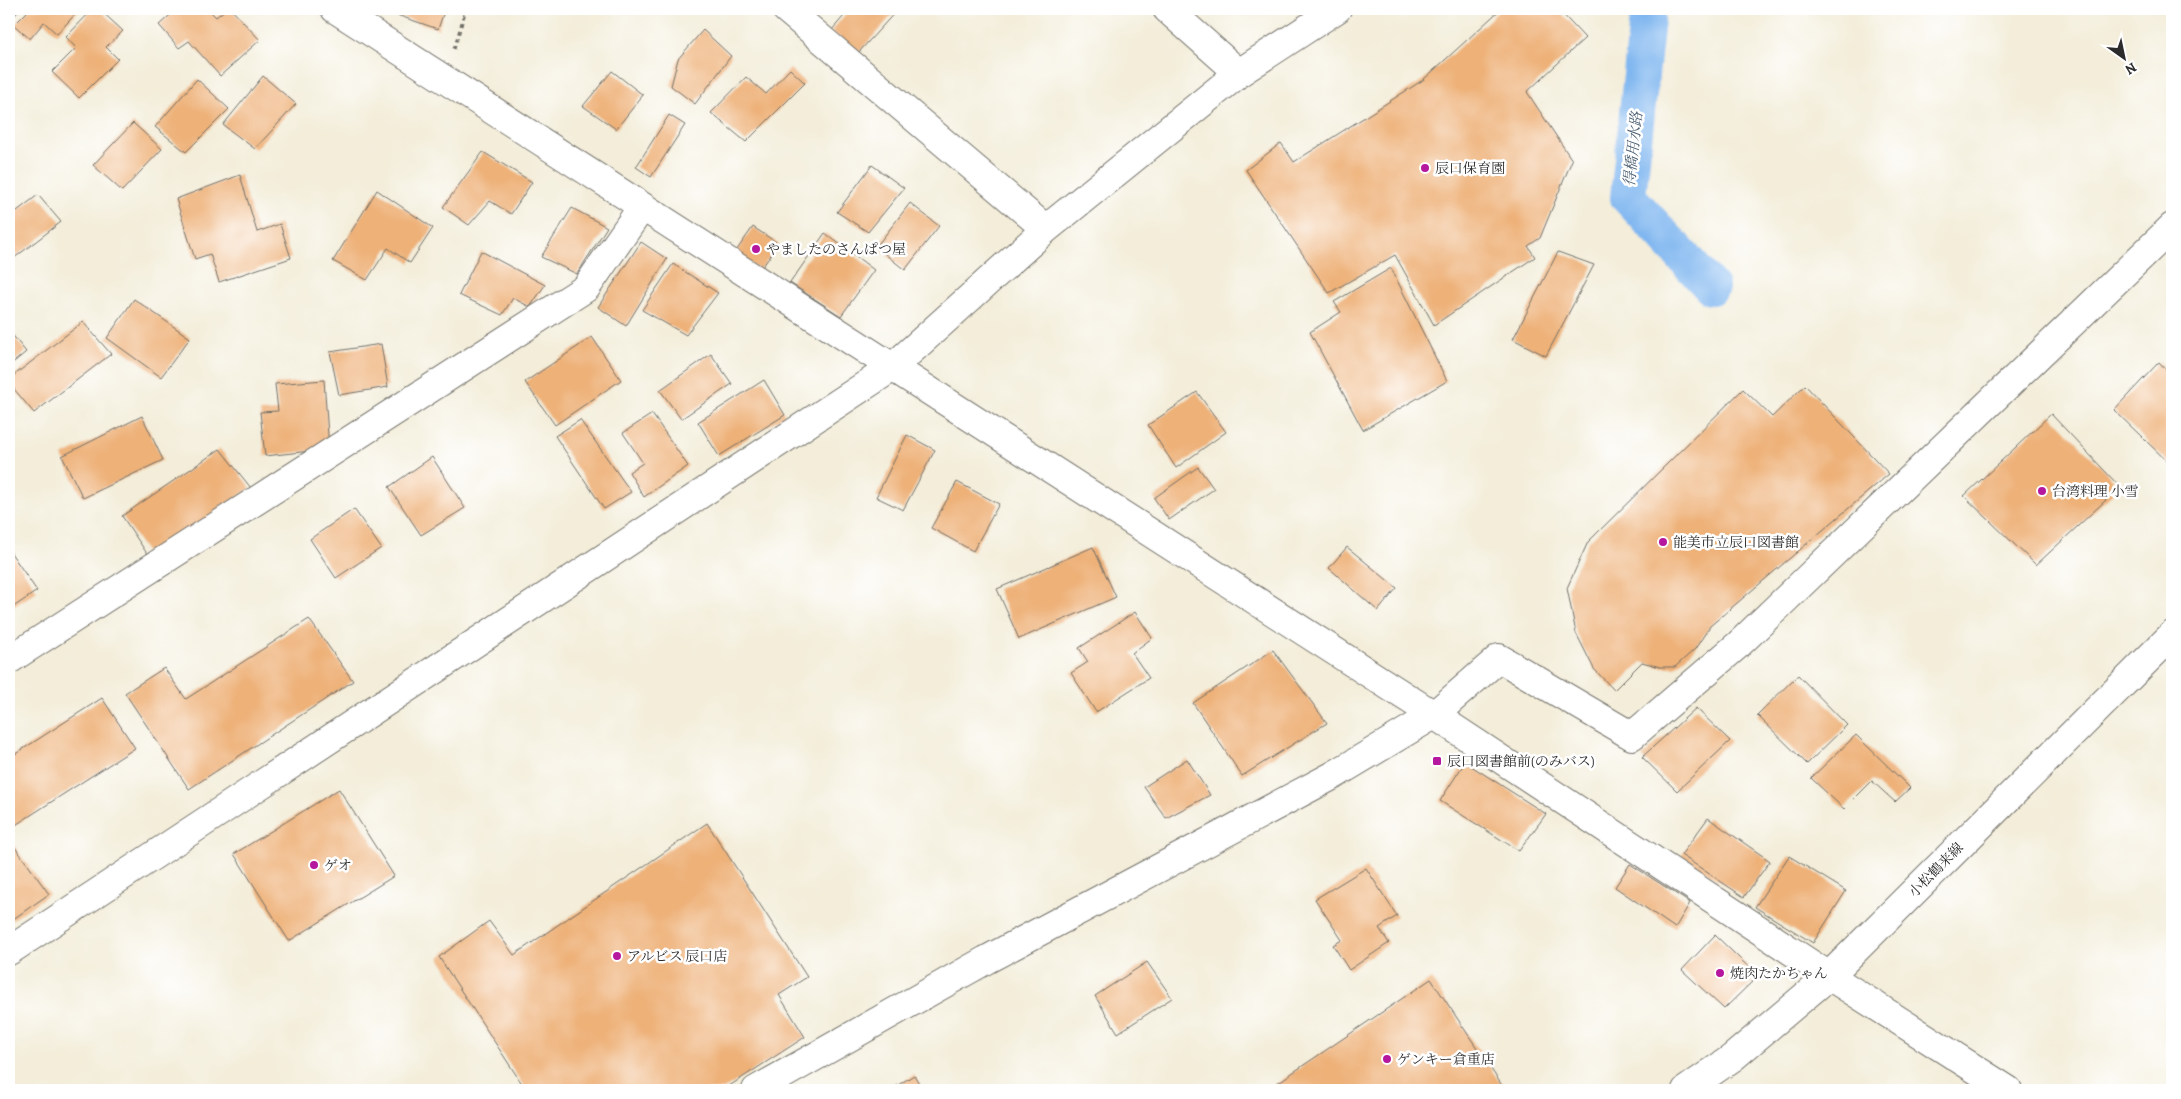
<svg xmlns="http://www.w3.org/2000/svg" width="2181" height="1099" viewBox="0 0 2181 1099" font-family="Alegreya,'Noto Serif JP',serif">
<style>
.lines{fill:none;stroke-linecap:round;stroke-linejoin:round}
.canal{stroke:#81b7f0;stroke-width:36}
.building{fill:#eeb178}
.minor-casing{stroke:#716f68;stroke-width:30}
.tertiary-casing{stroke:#716f68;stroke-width:30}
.primary-casing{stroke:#716f68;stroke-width:30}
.path{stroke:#716f68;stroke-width:3;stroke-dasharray:4 4;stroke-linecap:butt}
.minor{stroke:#fff;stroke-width:28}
.tertiary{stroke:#fff;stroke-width:28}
.primary{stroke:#fff;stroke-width:28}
.poi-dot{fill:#b5179e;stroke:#fff;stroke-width:2}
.labels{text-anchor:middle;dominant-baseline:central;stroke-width:5;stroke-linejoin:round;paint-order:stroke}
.poi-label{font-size:14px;fill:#2b2b2b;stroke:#fff;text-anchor:start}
.street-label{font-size:14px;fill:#2b2b2b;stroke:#fff}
.water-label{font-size:15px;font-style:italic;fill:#495c70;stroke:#fff}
</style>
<rect width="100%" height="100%" fill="#fff"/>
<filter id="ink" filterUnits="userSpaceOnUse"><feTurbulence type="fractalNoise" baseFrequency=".02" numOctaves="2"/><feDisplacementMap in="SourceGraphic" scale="10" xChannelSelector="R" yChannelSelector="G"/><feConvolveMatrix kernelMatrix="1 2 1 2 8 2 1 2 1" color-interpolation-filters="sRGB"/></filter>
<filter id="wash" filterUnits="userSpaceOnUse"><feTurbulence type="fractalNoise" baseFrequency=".0096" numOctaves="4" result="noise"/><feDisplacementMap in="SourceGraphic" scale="20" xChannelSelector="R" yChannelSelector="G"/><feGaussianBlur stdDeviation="1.12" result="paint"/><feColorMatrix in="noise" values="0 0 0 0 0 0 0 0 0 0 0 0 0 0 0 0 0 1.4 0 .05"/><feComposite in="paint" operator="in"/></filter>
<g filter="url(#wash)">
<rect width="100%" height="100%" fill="#f3edd9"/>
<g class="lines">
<path class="canal" d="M1648,9L1628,197L1711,287"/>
</g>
<g id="blocks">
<path class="building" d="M9,9H20L11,20L9,18Z
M30,9H80L57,34L44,22L30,39L14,25Z
M93,9H99L123,31L106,47L118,59L79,98L52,72L76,48L66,37Z
M177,9H208L216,17L226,9H231L260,40L220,76L189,41L179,48L159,25Z
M390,9H445L438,29L388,12Z
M850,9H898L859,52L831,31Z
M1501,9H1558L1585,38L1527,92L1572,160L1540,238L1528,246L1535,257L1434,325L1395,255L1329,293L1246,170L1281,143L1294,162L1423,80Z
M703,30L731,56L695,104L671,86L678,59Z
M790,69L805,83L746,142L711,113L746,77L766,94Z
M612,71L643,95L616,129L583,106Z
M263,76L296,104L255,149L223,125Z
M197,79L229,109L186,152L155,127Z
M669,115L685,125L651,177L636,167Z
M133,123L162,149L122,191L93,165Z
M483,152L532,182L511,214L490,201L469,225L443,207Z
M872,165L904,188L868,232L837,212Z
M240,175L257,232L280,224L291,258L219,282L210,254L195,259L176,199Z
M377,190L433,228L410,263L388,248L367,280L333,261Z
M38,195L61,222L9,262V217Z
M910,203L939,226L905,270L876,247Z
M572,208L607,227L577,274L541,257Z
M753,227L779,244L760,270L734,254Z
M825,233L874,270L841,316L790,283Z
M641,242L667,259L626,326L598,307Z
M481,251L545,285L530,307L513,298L502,315L459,295Z
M1558,252L1594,265L1546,356L1513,339Z
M673,264L718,293L686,335L642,310Z
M1391,268L1447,381L1363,430L1310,332L1341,312L1334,302Z
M134,299L190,338L161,377L107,338Z
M83,322L111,354L34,413L9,383V379Z
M11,333L26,352L9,366V335Z
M592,337L621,380L555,425L525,382Z
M381,344L388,387L339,395L330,352Z
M711,354L732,384L681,419L660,390Z
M2159,362L2172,376V466L2114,410Z
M324,380L329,449L265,456L260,412L278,411L275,384Z
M764,380L785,415L719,456L698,422Z
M1805,385L1889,474L1710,626L1695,649L1675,667H1660L1642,662L1614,690L1594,669L1576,633L1567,588L1588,542L1743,389L1772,417Z
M1197,392L1226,432L1176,468L1148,425Z
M652,414L688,466L644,497L629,472L643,463L623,433Z
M2051,414L2120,487L2036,565L1964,496Z
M142,416L163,460L83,498L62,456Z
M580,420L631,492L604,509L555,436Z
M907,435L935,450L903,510L876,497Z
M220,449L251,488L150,558L122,516Z
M432,457L465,508L421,535L389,487Z
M1198,467L1214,489L1169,520L1154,498Z
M957,482L999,504L973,551L931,528Z
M354,509L381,548L336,578L310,539Z
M1093,547L1116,597L1019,639L997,589Z
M1347,547L1397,588L1378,611L1329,568Z
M9,550L37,591L9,610Z
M1135,612L1152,638L1132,653L1149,678L1096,712L1071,673L1088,662L1079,648Z
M309,619L353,681L189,789L125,693L164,668L186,699Z
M1273,650L1327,723L1242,776L1193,703Z
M1798,675L1847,725L1807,764L1757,715Z
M102,698L135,748L14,826L9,818V758Z
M1696,708L1730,741L1677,791L1642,757Z
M1856,735L1910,788L1895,802L1872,781L1844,809L1811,778Z
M1187,759L1210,795L1166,818L1144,787Z
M1465,762L1546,814L1519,851L1440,801Z
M339,789L394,876L289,941L234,854Z
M1708,818L1770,861L1744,897L1681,855Z
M707,823L807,977L779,995L805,1037L723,1090H526L439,957L489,921L514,955Z
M9,839L49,894L9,922Z
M1789,856L1846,891L1813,943L1755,907Z
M1630,864L1690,903L1675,928L1615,887Z
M1366,868L1397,916L1379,928L1389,943L1349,970L1333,945L1342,940L1315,899Z
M1715,935L1758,976L1724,1009L1682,970Z
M1147,962L1172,998L1118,1033L1095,996Z
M1431,979L1505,1090H1267Z
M914,1075L923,1090H890Z"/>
</g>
</g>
<g filter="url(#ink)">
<use href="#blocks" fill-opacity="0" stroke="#716f68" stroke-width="1"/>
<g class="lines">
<g class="minor-casing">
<path id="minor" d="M335,9L1434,715L1829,976L2008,1090
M786,9L1046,229
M1167,9L1239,73
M9,660L586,288L642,207
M1434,715L1499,658L1632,736L1739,644L2172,227
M9,951L893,367L1046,229L1239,73L1337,9"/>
</g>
<g class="tertiary-casing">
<path id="tertiary" d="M756,1090L986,960L1334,775L1434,715"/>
</g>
<g class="primary-casing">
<path id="primary" d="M1686,1090L1732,1058L1829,976L2172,635"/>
</g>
<path class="path" d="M454,49L466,9"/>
<use href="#minor" class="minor"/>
<use href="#tertiary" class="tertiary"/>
<use href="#primary" class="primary"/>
</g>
</g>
<g class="poi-dot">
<circle cx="1425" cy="168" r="5"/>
<circle cx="756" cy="249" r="5"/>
<circle cx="2042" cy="491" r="5"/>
<circle cx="1663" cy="542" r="5"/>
<rect x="1432" y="756" width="10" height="10" rx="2.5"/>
<circle cx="314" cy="865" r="5"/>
<circle cx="617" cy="956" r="5"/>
<circle cx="1720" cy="973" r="5"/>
<circle cx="1387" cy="1059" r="5"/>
</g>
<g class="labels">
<g class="poi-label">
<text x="1435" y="168">辰口保育園</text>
<text x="766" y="249">やましたのさんぱつ屋</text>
<text x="2052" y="491">台湾料理 小雪</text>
<text x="1673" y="542">能美市立辰口図書館</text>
<text x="1447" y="761">辰口図書館前(のみバス)</text>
<text x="324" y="865">ゲオ</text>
<text x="627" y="956">アルビス 辰口店</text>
<text x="1730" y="973">焼肉たかちゃん</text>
<text x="1397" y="1059">ゲンキー倉重店</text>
</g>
<g class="street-label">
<text transform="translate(1936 870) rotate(-45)">小松鶴来線</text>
</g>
<g class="water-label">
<text transform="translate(1633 149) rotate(-84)">得橋用水路</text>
</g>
</g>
<rect width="2181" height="1099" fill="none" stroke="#fff" stroke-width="30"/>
<g transform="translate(2124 58) rotate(147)" stroke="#ffffff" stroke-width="4" paint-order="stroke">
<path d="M0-4L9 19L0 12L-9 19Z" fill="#2b2b2b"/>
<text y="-8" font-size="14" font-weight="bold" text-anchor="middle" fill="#2b2b2b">N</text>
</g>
</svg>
